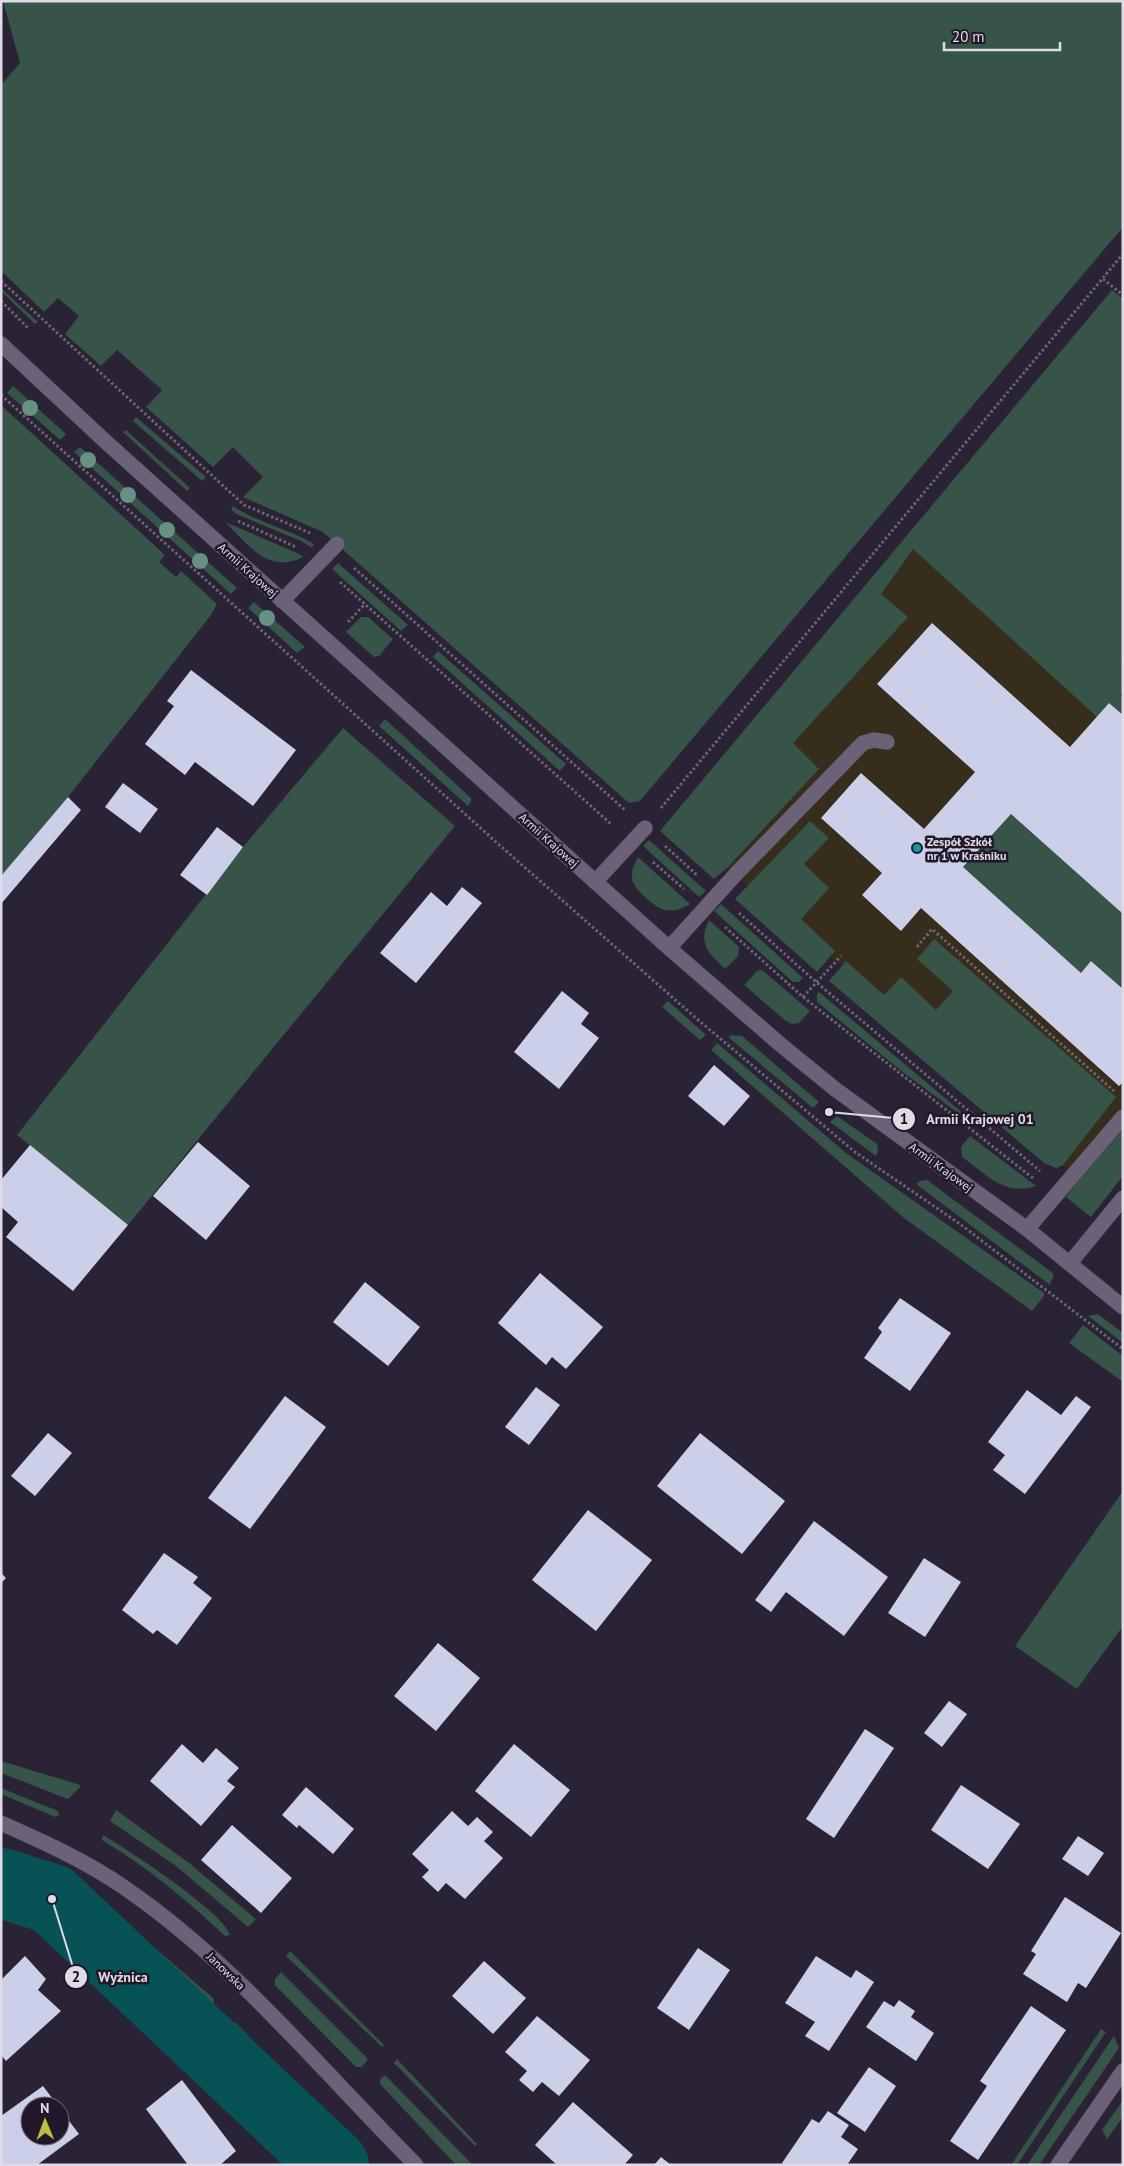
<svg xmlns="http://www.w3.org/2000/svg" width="1124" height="2166" viewBox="0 0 1124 2166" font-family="'PT Sans',sans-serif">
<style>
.education{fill:#362d1d}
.green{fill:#365447}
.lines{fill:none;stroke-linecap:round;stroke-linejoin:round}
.river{stroke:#065254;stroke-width:70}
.building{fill:#cccfe8}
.minor-casing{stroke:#443d4d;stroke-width:16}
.path{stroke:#6b6475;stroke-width:3;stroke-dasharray:2.5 2.5;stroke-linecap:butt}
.minor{stroke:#6b6277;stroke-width:15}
.tree{fill:#679185}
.culture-dot{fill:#0f9aa8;stroke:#21192a;stroke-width:2}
.labels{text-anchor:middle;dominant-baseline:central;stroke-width:5;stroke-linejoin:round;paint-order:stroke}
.street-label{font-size:12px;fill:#e0dbe7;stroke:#21192a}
.poi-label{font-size:12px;font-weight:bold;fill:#e0dbe7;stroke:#21192a;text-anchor:start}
.leader{fill:none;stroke:#e0dbe7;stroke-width:2}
.callout-dot{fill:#e0dbe7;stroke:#21192a;stroke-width:2}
.mark-label{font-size:15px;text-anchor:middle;font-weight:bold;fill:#111}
.callout-label{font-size:14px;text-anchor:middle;font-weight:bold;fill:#e0dbe7;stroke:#21192a;stroke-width:5;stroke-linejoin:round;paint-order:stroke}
</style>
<rect width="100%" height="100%" fill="#2a2235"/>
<path class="education" d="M1110,292L1123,302V1149L1074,1176L842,966L669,820Z"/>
<path class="green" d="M3,1H1123V227L640,801L629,803L323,532L243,497L263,477L233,447L213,467L146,407L162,390L117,350L101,366L65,334L79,316L58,298L44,312L1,271V85L20,63Z
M1,288L38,322L35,324L1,291Z
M1112,290L1123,299V657L1121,660L1123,661V692L1120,695L1123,697V715L1109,703L1097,717L913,549L881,594L908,617L793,743L819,769L727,868L714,879L660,831Z
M13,386L66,434L60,440L7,393Z
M1,405L165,555L159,562L176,577L181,571L217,604L211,615L68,797L1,876Z
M136,417L206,477L202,481L133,421Z
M126,430L190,488L187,491L123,432Z
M80,447L237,588L231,594L74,452Z
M233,506C258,523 289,529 314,544L312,548L301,541L236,514L231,509Z
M225,522L297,553L303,557C268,575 248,544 225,522Z
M338,563L408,625L401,631L332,569Z
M254,602L305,647L297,653L248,608Z
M361,617H368L393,639L379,656L374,657L346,632Z
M438,651L566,764L560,771L433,657Z
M385,719L471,798V801L468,806L379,726Z
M343,728L455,826L128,1225L17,1135L243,847Z
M1011,814L1123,914V989L1092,961L1081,973L963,867Z
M810,821L829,838L804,864L829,888L801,919L835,951L817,972L735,899Z
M649,840L706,891L699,897L643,846Z
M638,857L690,904C671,915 661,912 645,897C630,884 628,875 638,857Z
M721,904L803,978L799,982H793L714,911Z
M709,920L739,947L738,956L725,969C709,953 697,944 709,920Z
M934,939L1116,1097L1063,1165L1056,1168L1044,1163L829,981L846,961L884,995L901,977L936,1010L953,991L917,959Z
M762,970L810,1011L799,1023L792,1024L786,1021L744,985L757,971Z
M819,992L964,1114L962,1116L904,1073L817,1002V994Z
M668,1001L706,1035L700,1040L662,1007Z
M732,1035L742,1036L819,1102L813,1108L728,1037Z
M717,1043L846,1153L1044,1293V1296L1032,1311L904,1218L711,1050Z
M837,1116L877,1144L878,1151L876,1156L830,1122Z
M1123,1124V1176L1091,1217L1066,1197Z
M970,1136L1036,1186C1004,1196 987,1175 962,1157L961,1147Z
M927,1180L1054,1274L1050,1285L916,1184L920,1181Z
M1098,1314L1123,1333V1343L1088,1316Z
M1083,1325L1123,1356V1382L1069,1343Z
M1123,1491V1626L1077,1689L1015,1646Z
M1,1761L77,1784L81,1786L68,1799L1,1773Z
M1,1788L58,1811L59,1815L55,1817L1,1794Z
M116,1810L189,1863L256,1919L248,1927L176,1866L110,1821Z
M103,1835C127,1849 225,1913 230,1935L225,1936C187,1900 147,1867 102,1840Z
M1,1854L67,1884L127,1924L213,1998L214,2002L209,2013L198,2025L57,1895L1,1877Z
M290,1951L384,2045L382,2047L286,1956Z
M281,1972L368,2059L362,2067H356L275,1985V1979Z
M225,2022L236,2023L294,2083L296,2091L283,2106L209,2036Z
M1101,2029L1106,2032L1017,2165H1011Z
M1114,2036L1119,2048L1039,2165H1027Z
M397,2059L477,2144L475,2146L394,2063Z
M385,2075L472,2164L456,2165L380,2084V2079Z
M304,2097L316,2102L361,2153L358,2165H343L288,2112Z
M1123,2100V2117L1107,2139L1102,2130Z"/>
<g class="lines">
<path class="river" d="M1,1883L52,1899L334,2165"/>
</g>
<path class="building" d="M932,623L1070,747L1109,703L1123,715V914L1011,814L963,867L1081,973L1091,961L1123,989V1082L1119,1086L921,908L901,931L862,895L882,873L821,818L861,773L924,829L975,772L877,684Z
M191,670L296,750L253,806L195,762L185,775L145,744L174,706L167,701Z
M123,783L158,809L140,833L105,807Z
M68,797L81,810L1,904V876Z
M217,827L243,847L207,895L180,875Z
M462,887L482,903L416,983L380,953L431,892L447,906Z
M562,991L589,1013L581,1024L599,1038L559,1089L514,1052Z
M714,1065L750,1096L724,1126L688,1096Z
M198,1142L250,1186L206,1240L153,1196Z
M30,1145L128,1225L73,1291L6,1237L18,1222L1,1207V1180Z
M540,1273L603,1327L566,1369L552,1357L546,1365L498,1323Z
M365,1282L420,1327L388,1366L333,1322Z
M900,1298L951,1333L910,1391L864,1358L882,1332L878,1328Z
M536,1387L560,1405L529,1445L505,1427Z
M1027,1390L1061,1415L1076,1396L1091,1407L1025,1494L993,1470L1005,1455L988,1442Z
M285,1396L326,1427L250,1529L208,1498Z
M48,1433L72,1453L35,1496L11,1476Z
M700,1433L785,1501L742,1554L657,1486Z
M588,1510L652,1560L596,1631L532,1580Z
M814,1521L888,1577L844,1636L786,1592L771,1612L755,1600Z
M164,1553L198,1577L193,1583L212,1598L177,1645L157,1630L153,1634L122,1610Z
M924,1558L961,1582L925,1637L888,1613Z
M1,1573L6,1578L1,1583Z
M438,1643L480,1678L436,1731L394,1696Z
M949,1701L967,1714L942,1747L924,1733Z
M865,1729L894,1748L834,1838L806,1819Z
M182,1744L203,1763L216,1748L239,1768L227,1781L235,1787L201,1826L150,1781Z
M514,1744L570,1790L531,1837L475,1791Z
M961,1785L1020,1824L988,1869L931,1830Z
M306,1787L354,1829L333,1854L299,1825L297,1828L282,1815Z
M452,1811L468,1826L477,1817L493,1832L484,1841L503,1858L465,1899L446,1883L438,1892L422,1877L429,1870L412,1854Z
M232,1825L292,1878L261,1913L201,1860Z
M1078,1836L1104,1853L1088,1876L1062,1859Z
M1065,1897L1121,1933L1086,1988L1078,1983L1067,2002L1023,1974L1036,1954L1031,1951Z
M698,1948L730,1970L689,2030L657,2008Z
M25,1956L46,1979L38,1990L61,2011L6,2061L1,2055V1980Z
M816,1956L851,1978L856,1970L874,1982L829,2051L805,2036L815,2022L785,2003Z
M484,1961L526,1998L493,2034L452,1996Z
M899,2000L915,2011L911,2017L934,2033L916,2061L866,2027L884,2001L894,2007Z
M1031,2006L1066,2030L978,2160L950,2141L987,2086L980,2081Z
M537,2016L590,2060L559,2096L542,2082L533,2092L519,2080L527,2071L505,2052Z
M869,2067L896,2086L865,2132L837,2113Z
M182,2080L236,2151L220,2165H188L146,2109Z
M43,2086L58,2106H30V2136H60V2109L79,2134L37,2165H1V2116Z
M573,2102L633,2155L624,2165H557L535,2145Z
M828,2111L849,2125L841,2137L858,2149L847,2165H784L782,2163L812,2119L819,2123Z
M661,2157L671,2165H654Z"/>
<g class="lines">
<g class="minor-casing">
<path id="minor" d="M1,344L106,442L669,948L781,1045L835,1089L1027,1229L1123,1307
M282,601L337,544
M595,882L645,828
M669,948L735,875L863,743L874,740L887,742
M1027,1229L1123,1117
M1070,1263L1123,1198
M1,1823C43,1842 84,1860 122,1886C234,1962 321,2070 416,2165
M1058,2165L1123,2071"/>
</g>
<path class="path" d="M1103,279L1123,295
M1,281L244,505L310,533
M1,301L29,329
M1,395L496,842L697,1019L855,1152L960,1224L1123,1349
M238,521L296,547
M354,568L625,810
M340,582L611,824
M348,622L365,604
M661,808L1123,254
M665,846L697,875
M653,862L684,889
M739,913L816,982L1040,1171
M725,927L803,997L1034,1179
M917,947L932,929L1114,1091
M803,997L841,956"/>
<use href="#minor" class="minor"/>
</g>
<g class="tree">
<circle cx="30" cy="408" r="8"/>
<circle cx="88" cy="460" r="8"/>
<circle cx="128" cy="495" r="8"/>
<circle cx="167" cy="530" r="8"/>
<circle cx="200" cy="561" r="8"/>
<circle cx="267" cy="618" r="8"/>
</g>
<circle class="culture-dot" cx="917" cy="848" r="5"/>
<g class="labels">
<g class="street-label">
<text transform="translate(248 570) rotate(42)">Armii Krajowej</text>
<text transform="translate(549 840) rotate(42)">Armii Krajowej</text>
<text transform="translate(941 1167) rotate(36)">Armii Krajowej</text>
<text transform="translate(226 1971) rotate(44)">Janowska</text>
</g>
<g class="poi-label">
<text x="927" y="841">Zespół Szkół<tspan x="927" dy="14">nr 1 w Kraśniku</tspan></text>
</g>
</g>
<path class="leader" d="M829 1112L904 1119M52 1899L76 1977"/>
<g class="callout-dot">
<circle cx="829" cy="1112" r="5"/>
<circle cx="52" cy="1899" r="5"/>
<circle cx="904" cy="1119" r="12"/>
<circle cx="76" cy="1977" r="12"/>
</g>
<g class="mark-label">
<text x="904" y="1124">1</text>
<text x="76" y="1982">2</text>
</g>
<g class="callout-label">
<text x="980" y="1124">Armii Krajowej 01</text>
<text x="123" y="1982">Wyżnica</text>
</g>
<rect width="1124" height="2166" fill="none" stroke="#e0dbe7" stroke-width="5"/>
<g transform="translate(45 2121) rotate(359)"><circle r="24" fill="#21192a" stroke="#6d6776"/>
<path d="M0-4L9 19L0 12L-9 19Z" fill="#bcbf43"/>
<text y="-8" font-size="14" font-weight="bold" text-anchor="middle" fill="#e0dbe7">N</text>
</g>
<path d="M944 42v8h116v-8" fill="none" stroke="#e0dbe7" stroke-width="2.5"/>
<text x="952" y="42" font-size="15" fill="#e0dbe7" stroke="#21192a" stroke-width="4" paint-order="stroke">20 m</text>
</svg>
